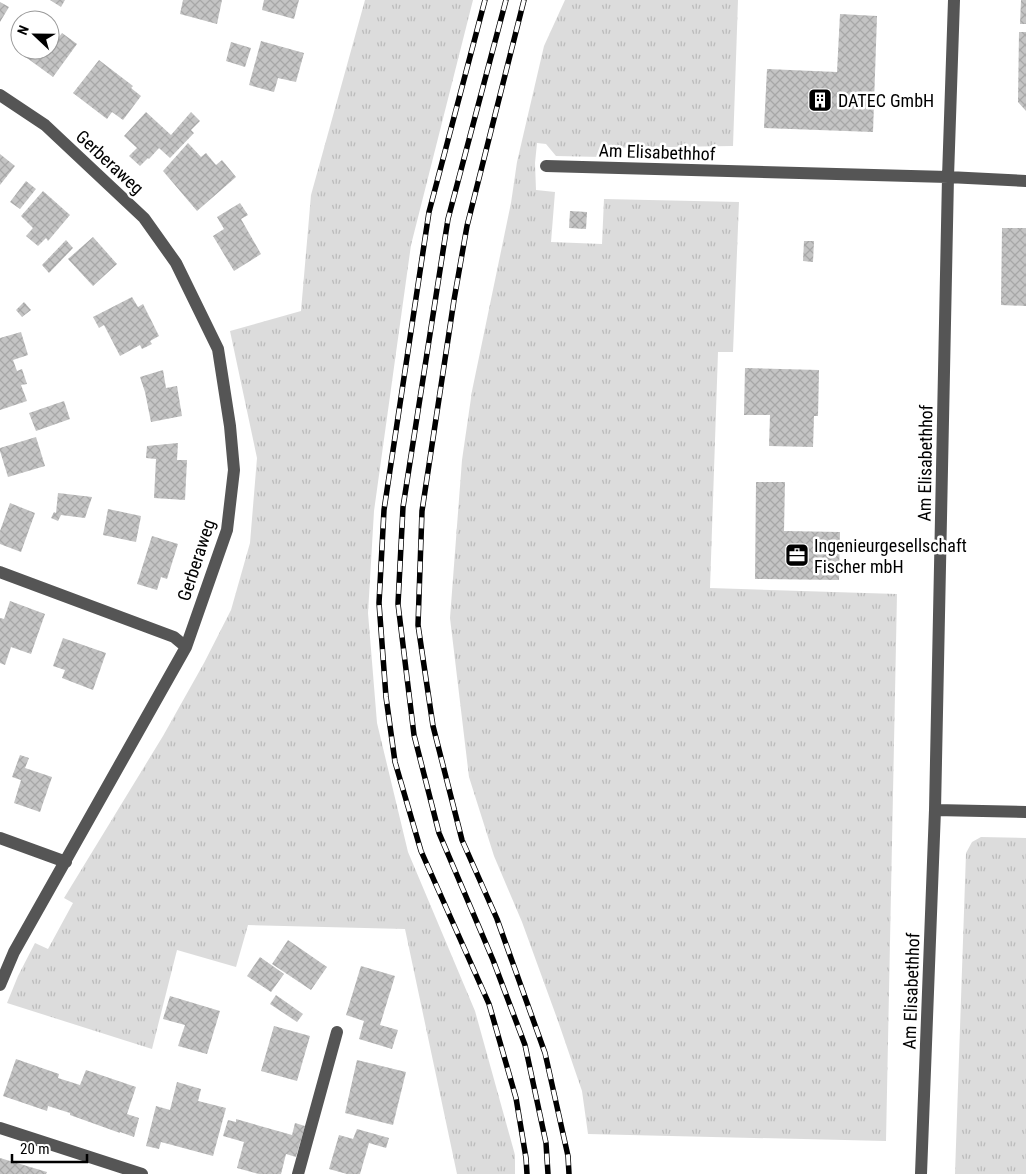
<svg xmlns="http://www.w3.org/2000/svg" width="1026" height="1174" viewBox="0 0 1026 1174" font-family="'Roboto Condensed',sans-serif">
<style>
.grass{fill:url(#grass-tufts)}
.building{fill:url(#building-cross-hatch)}
.lines{fill:none;stroke-linecap:round;stroke-linejoin:round}
.minor{stroke:#555;stroke-width:12}
.rail-casing{stroke:#000;stroke-width:5.5}
.rail{stroke:#fff;stroke-width:4;stroke-dasharray:11;stroke-linecap:butt}
.labels{text-anchor:middle;dominant-baseline:central;stroke-width:5;stroke-linejoin:round;paint-order:stroke}
.poi-label{font-size:18px;fill:#000;stroke:#fff;text-anchor:start}
.street-label{font-size:18px;fill:#000;stroke:#fff}
</style>
<defs>
<pattern id="grass-tufts" width="24" height="20" patternUnits="userSpaceOnUse" patternTransform="scale(1.25)"><rect width="24" height="20" fill="#dcdcdc"/><path d="M3 7l-1-3M5 7V3M7 7l1-3M15 17l-1-3M17 17v-4M19 17l1-3" fill="none" stroke="#bbb"/></pattern>
<pattern id="building-cross-hatch" width="8" height="8" patternUnits="userSpaceOnUse" patternTransform="scale(1.25)"><rect width="8" height="8" fill="#c4c4c4"/><path d="M0 0l8 8M0 8l8-8" fill="none" stroke="#a7a7a7"/></pattern>
</defs>
<rect width="100%" height="100%" fill="#fff"/>
<path class="grass" d="M365,0H473L411,245L374,511L368,613L377,723L408,852L475,1011L515,1155V1174H457L405,929L248,925L236,967L177,950L152,1049L7,1003L18,976L35,943L48,949L73,903L64,898L163,736L204,663L231,610L250,543L257,458L230,331L301,311L311,195Z
M565,0H738L733,146L603,148L602,157L556,156L546,144L537,143L535,163L536,190L555,192L551,242L602,244L604,199L739,202L733,352H718L710,588L897,594L886,1141L588,1134L582,1091L558,1021L522,922L494,856L469,777L450,618L462,460L472,391L511,203L517,162L544,46Z
M981,837L1026,838V1174H955L966,853L972,842Z"/>
<path class="building" d="M50,0H65L61,7Z
M183,0H222L217,24L180,14Z
M264,0H299L294,19L262,10Z
M1021,0H1026V24H1020Z
M0,2L9,7L0,22Z
M840,14L877,16L873,132L764,128L767,69L837,72Z
M1019,32H1026V111L1018,102Z
M62,33L77,44L53,77L27,58L32,50H50V38L55,42Z
M261,41L304,53L296,82L278,78L274,92L249,85Z
M231,42L251,48L245,67L226,61Z
M99,60L133,86L131,88L141,96L123,120L112,112L107,119L73,93Z
M146,112L171,135L191,112L200,121L191,130L194,133L170,158L159,148L149,159L148,158L140,166L129,156L137,148L124,136Z
M188,143L201,157L206,153L216,165L222,160L236,177L197,211L163,171Z
M0,154L15,166L0,185Z
M26,181L36,189L20,209L10,202Z
M43,191L70,215L48,241L46,238L38,246L26,236L33,228L21,216Z
M240,203L248,215L241,219L261,254L234,271L213,236L224,229L217,217Z
M570,211L587,212L586,229L569,228Z
M1002,228H1026V306L1001,305Z
M93,237L117,264L93,286L68,259Z
M66,240L73,248L49,273L42,265Z
M804,241H814L813,262L803,261Z
M132,297L138,307L143,304L159,336L150,341L152,344L142,349L140,345L120,356L104,325L99,328L93,317Z
M24,302L31,310L22,317L16,310Z
M21,332L28,355L13,360L17,371L22,369L27,384L21,385L27,401L0,410V338Z
M745,368L819,370L818,416H814L813,447L769,446L770,415H744Z
M163,370L166,388L177,386L182,416L151,422L145,392L140,377Z
M64,401L70,419L36,431L29,413Z
M36,437L45,466L8,477L0,451V448Z
M178,443L177,460H187L185,500L154,498L156,459L146,458L147,446Z
M756,482H785L784,531L840,532L839,580L755,579Z
M58,493L92,497L85,518L61,515L58,521L51,518L54,512L56,513Z
M10,503L35,513L21,552L0,544V531Z
M108,509L141,516L136,542L103,535Z
M152,536L178,544L167,579L161,577L157,590L137,584Z
M10,601L45,614L31,654L11,647L5,665L0,663V618L4,619Z
M63,638L106,653L93,690L62,678L65,670L53,666Z
M20,755L29,758L25,768L52,777L40,812L14,803L21,780L12,777Z
M288,940L327,967L311,990L272,964Z
M260,957L284,974L271,992L247,976Z
M361,966L395,976L380,1025L398,1030L392,1049L359,1039L364,1021L346,1015Z
M276,995L303,1014L297,1022L270,1004Z
M170,996L220,1011L207,1054L178,1046L185,1025L163,1019Z
M274,1026L310,1036L297,1081L261,1071Z
M16,1059L59,1074L58,1078L80,1085L86,1070L136,1087L127,1114L139,1118L134,1137L120,1132V1133L70,1115V1113L48,1106L47,1111L3,1096Z
M357,1060L406,1072L393,1125L345,1113Z
M177,1082L201,1089L198,1101L226,1108L213,1156L161,1142L159,1149L146,1146L156,1106L170,1110Z
M236,1119L292,1135L295,1123L305,1126L296,1157L286,1154L281,1174H259L237,1168L244,1142L223,1136L228,1120L236,1122Z
M357,1129L389,1138L386,1148L369,1143L360,1174H347L329,1169L339,1135L353,1139Z
M0,1158L47,1172L46,1174H0Z"/>
<g class="lines">
<path class="minor" d="M0,95L45,125L144,218L176,263L218,349L230,426L234,470L227,530L186,647L14,952L0,985
M546,166L948,177L1026,181
M0,572L174,637L186,647
M935,810L1026,812
M0,838L66,862
M0,1128L142,1174
M298,1174L337,1032
M921,1174L935,810L948,177L954,0"/>
<g class="rail-casing">
<path id="rail" d="M485,0L429,212L384,510L379,603L386,697L395,762L421,851L489,1004L516,1098L526,1158L527,1174
M506,0L448,219L403,507L398,604L414,735L439,833L493,960L525,1045L546,1143L548,1174
M524,0L467,226L454,300L422,511L418,625L433,726L462,840L497,919L545,1053L568,1156L569,1174"/>
</g>
<use href="#rail" class="rail"/>
</g>
<defs>
<g id="building-square" transform="scale(1.25)"><rect x="-9" y="-9" width="18" height="18" rx="4" fill="#000" stroke="#fff"/><path d="M-4-6H4V6H1V3H-1V6H-4ZM-2.5-4.3h1.7v1.8h-1.7ZM.8-4.3h1.7v1.8H.8ZM-2.5-1h1.7V.8h-1.7ZM.8-1h1.7V.8H.8Z" fill="#fff"/></g>
<g id="office-square" transform="scale(1.25)"><rect x="-9" y="-9" width="18" height="18" rx="4" fill="#000" stroke="#fff"/><path d="M-6-3h4V-5.5h4V-3h4V5H-6ZM-1-4.5V-3h2v-1.5ZM-6 0V1H6V0Z" fill="#fff"/></g>
</defs>
<g fill-rule="evenodd">
<use href="#building-square" x="820" y="100"/>
<use href="#office-square" x="797" y="555"/>
</g>
<g class="labels">
<g class="poi-label">
<text x="838" y="100">DATEC GmbH</text>
<text x="814" y="545">Ingenieurgesellschaft<tspan x="814" dy="21">Fischer mbH</tspan></text>
</g>
<g class="street-label">
<text transform="translate(657 152) rotate(2)">Am Elisabethhof</text>
<text transform="translate(110 162) rotate(43)">Gerberaweg</text>
<text transform="translate(925 463) rotate(-89)">Am Elisabethhof</text>
<text transform="translate(196 560) rotate(-72)">Gerberaweg</text>
<text transform="translate(911 991) rotate(-88)">Am Elisabethhof</text>
</g>
</g>
<g transform="translate(35 35) rotate(292)"><circle r="24" fill="#ffffff" stroke="#999999"/>
<path d="M0-4L9 19L0 12L-9 19Z" fill="#000000"/>
<text y="-8" font-size="14" font-weight="bold" text-anchor="middle" fill="#000000">N</text>
</g>
<path d="M12 1154v8h75v-8" fill="none" stroke="#000000" stroke-width="2.5"/>
<text x="20" y="1154" font-size="15" fill="#000000" stroke="#ffffff" stroke-width="4" paint-order="stroke">20 m</text>
</svg>
